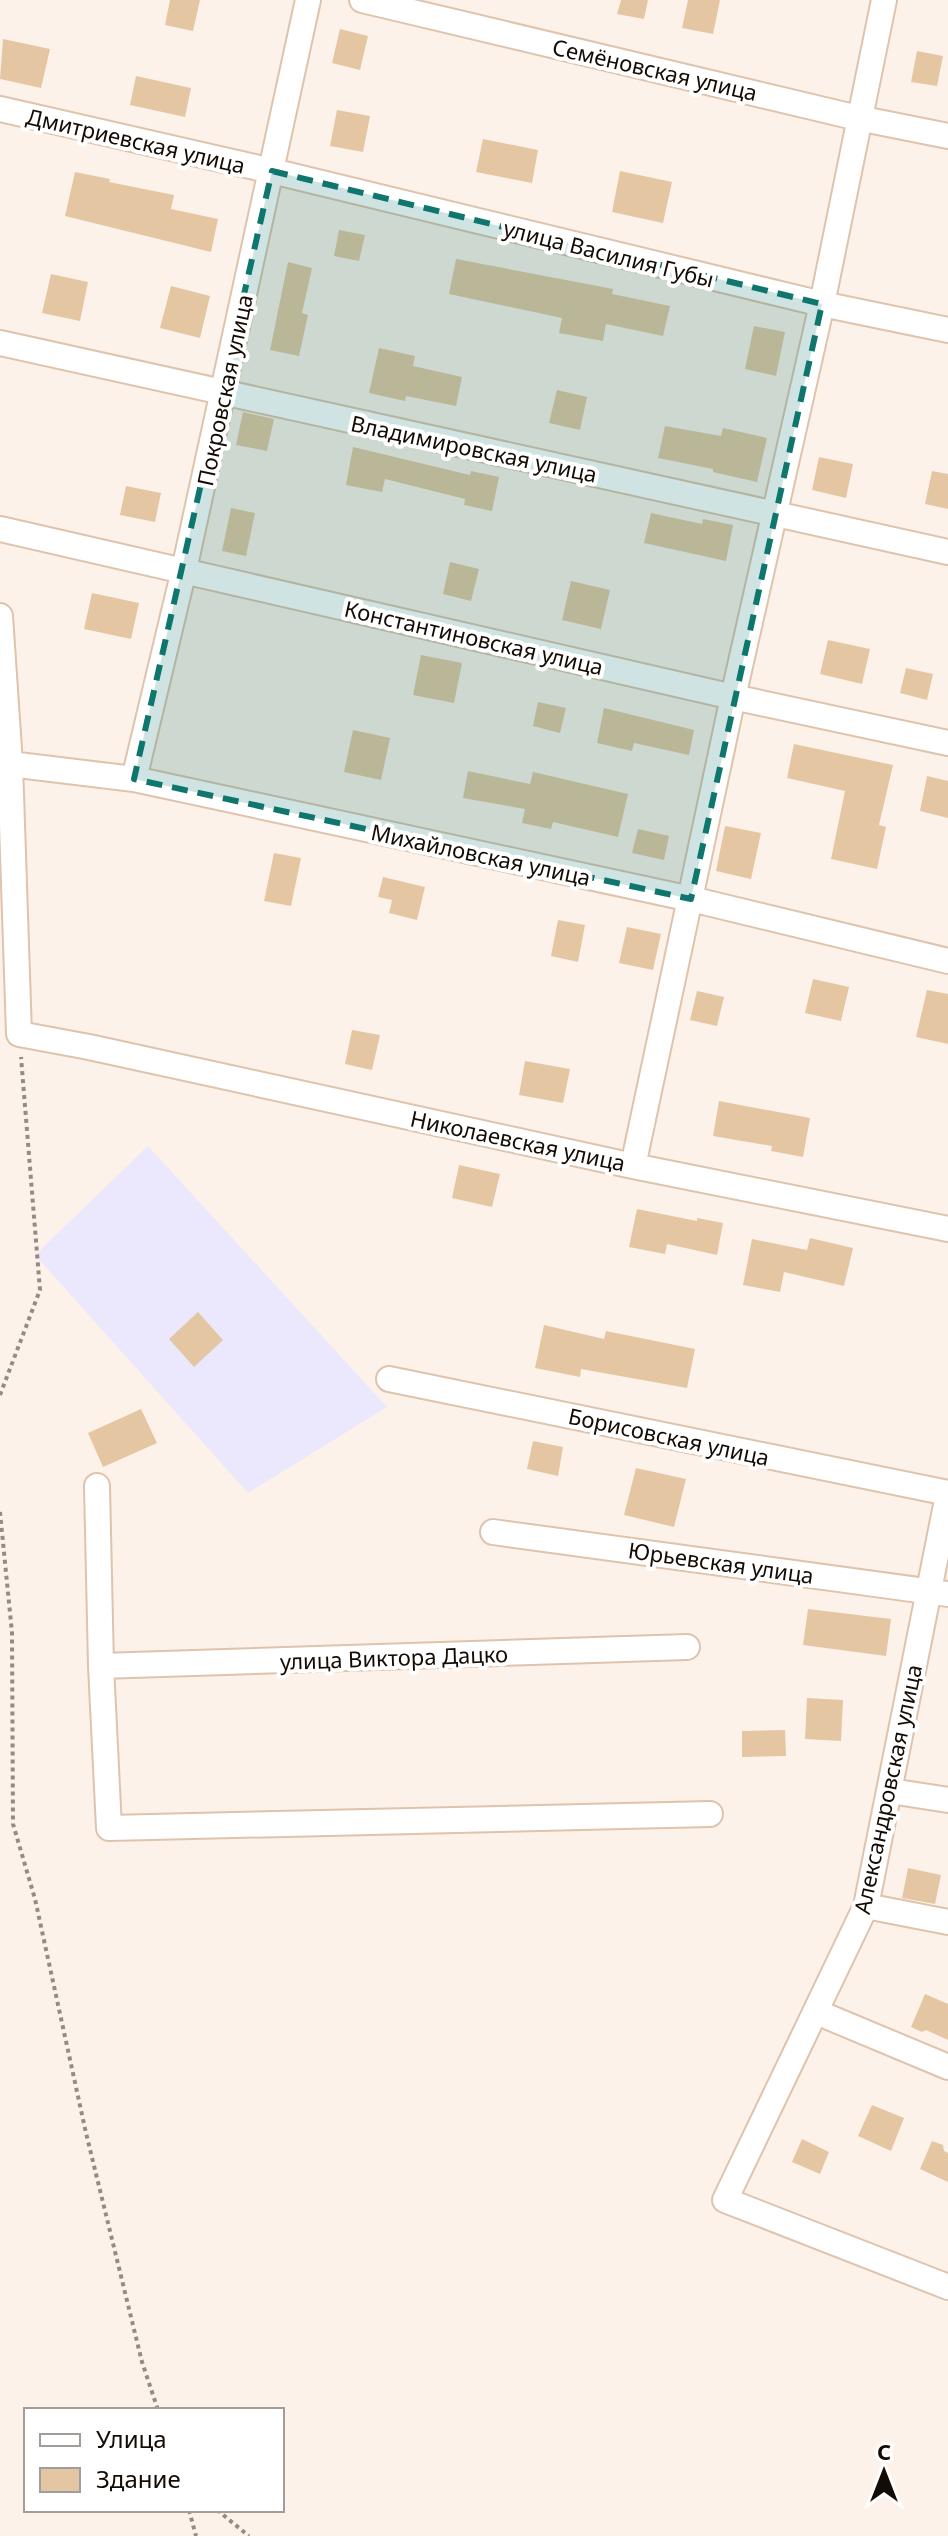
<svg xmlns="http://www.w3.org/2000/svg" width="948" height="2536" viewBox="0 0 948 2536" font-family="'Noto Sans',sans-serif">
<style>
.industrial{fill:#ebe7fd}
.building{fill:#e5c6a3}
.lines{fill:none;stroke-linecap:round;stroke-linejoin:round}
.minor-casing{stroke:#dec3ad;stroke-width:28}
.path{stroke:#968b83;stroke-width:4;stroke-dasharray:4 4;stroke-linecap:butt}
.minor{stroke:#fff;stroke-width:24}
.marked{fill:#0f766e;fill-opacity:0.2;stroke:#0f766e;stroke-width:6;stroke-dasharray:16 10;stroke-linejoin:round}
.labels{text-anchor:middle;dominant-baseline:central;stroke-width:8;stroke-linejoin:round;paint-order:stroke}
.street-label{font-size:22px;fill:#140b04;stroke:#fff}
</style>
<rect width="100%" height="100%" fill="#fdf2e9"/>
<path class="industrial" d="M148,1146L387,1407L248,1493L35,1255Z"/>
<path class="building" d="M170,0H200L193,31L165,25Z
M621,0H648L644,19L617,14Z
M688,0H720L713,34L682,28Z
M340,29L368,36L360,70L332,63Z
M3,39L50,49L41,88L0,79Z
M917,51L943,56L937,86L911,82Z
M136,76L191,88L185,117L130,105Z
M337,110L370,116L363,152L330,146Z
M483,139L538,150L532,183L476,172Z
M620,171L672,182L663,223L612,212Z
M75,172L110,179L109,182L174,195L171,209L218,219L211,252L65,216Z
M339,230L365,235L359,261L334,256Z
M456,259L613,289L612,294L670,306L663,336L606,324L603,341L559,333L562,318L449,294Z
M288,262L312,268L302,313L308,315L299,356L270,350Z
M51,274L88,282L80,321L42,313Z
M171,286L210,296L200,338L160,328Z
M754,326L785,332L776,376L745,369Z
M379,348L415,356L413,366L462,377L456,406L406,396L405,401L369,393Z
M557,390L587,397L580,430L549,423Z
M243,412L274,419L267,451L236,445Z
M665,426L721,436L723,428L767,438L757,482L713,472V469L658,458Z
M353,447L470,475L471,471L499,477L492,511L464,505L465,499L385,479L382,492L346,485Z
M819,457L853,464L846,498L812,490Z
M932,471L948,474V509L925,504Z
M126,486L161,493L155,522L120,515Z
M231,508L255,513L246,556L222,551Z
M651,513L702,524L703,519L733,525L726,561L644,543Z
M450,562L479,569L471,601L443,594Z
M571,581L610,590L601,629L562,620Z
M92,593L139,603L131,639L84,629Z
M828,640L870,649L862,684L820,674Z
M421,655L462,663L454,703L413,695Z
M906,668L933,674L927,700L900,693Z
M538,702L566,708L560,733L533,726Z
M604,708L694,730L689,755L634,743L632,751L597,743Z
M353,730L390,738L381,780L344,772Z
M794,744L893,765L879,825L886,827L877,869L831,859L845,791L787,778Z
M468,771L530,784L533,772L628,794L618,837L553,822L551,829L522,823L525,809L463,798Z
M927,776L948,781V818L920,811Z
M725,826L761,833L751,879L716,871Z
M638,829L669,836L664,860L632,853Z
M274,853L301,858L291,906L264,901Z
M383,877L425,887L417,920L389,913L392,900L378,897Z
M558,920L585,925L578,962L551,956Z
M627,927L661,934L653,970L619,963Z
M813,979L849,987L841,1021L805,1013Z
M927,990L948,994V1044L916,1037Z
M697,991L724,997L717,1026L690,1020Z
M352,1030L380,1035L372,1070L345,1064Z
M525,1061L570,1069L563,1103L519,1095Z
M719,1101L810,1118L803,1157L771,1151L772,1146L713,1136Z
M459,1165L500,1174L492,1207L452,1198Z
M637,1209L697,1221V1218L723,1223L717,1255L667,1244L665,1254L629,1247Z
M810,1238L853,1248L844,1286L784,1272L780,1292L743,1285L752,1239L807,1250Z
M198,1312L223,1340L194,1367L169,1339Z
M544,1325L604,1339L606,1331L695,1349L687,1388L581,1369L580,1377L535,1368Z
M141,1409L157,1443L103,1467L88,1433Z
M533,1441L563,1447L558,1476L527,1469Z
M636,1468L686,1479L674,1527L624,1515Z
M808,1609L891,1619L886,1656L803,1645Z
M807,1698L843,1700L841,1741L805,1739Z
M785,1730L786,1756L742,1757V1731Z
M908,1868L941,1875L935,1904L902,1898Z
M925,1994L948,2004V2040L926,2030L922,2032L911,2027Z
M872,2105L904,2118L891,2151L858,2136Z
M802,2139L829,2152L820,2174L792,2162Z
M932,2141L943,2145L944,2151L948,2153V2182L920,2169Z"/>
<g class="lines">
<g class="minor-casing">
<path id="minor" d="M362,0L858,118L948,136
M0,109L272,171L822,304L948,330
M0,343L948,552
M0,529L733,697L948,743
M0,616L10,764L19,1034L89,1047L633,1166L948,1229
M10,764L134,779L691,899L948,961
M134,779L184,570L308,0
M633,1166L733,697L822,304L884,0
M389,1379L948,1493
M97,1486L101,1666L109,1828L710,1814
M948,1495L866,1906L725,2200L948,2287
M493,1532L948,1594
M101,1666L687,1647
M890,1791L948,1800
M866,1906L948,1922
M826,2016L948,2067"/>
</g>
<path class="path" d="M0,1395L40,1290L21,1057
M0,1512L12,1633L13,1824L35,1899L86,2133L142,2362L158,2410
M189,2510L196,2536
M217,2510L249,2536"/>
<use href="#minor" class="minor"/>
</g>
<path class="marked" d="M272,171L822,304L691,899L134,779Z"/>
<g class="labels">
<g class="street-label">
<text transform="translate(655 69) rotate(13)">Семёновская улица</text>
<text transform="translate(136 140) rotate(13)">Дмитриевская улица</text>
<text transform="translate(609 253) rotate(14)">улица Василия Губы</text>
<text transform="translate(224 390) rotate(-78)">Покровская улица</text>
<text transform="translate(474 448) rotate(12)">Владимировская улица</text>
<text transform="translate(474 637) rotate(13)">Константиновская улица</text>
<text transform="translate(481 854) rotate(12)">Михайловская улица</text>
<text transform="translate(518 1140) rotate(12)">Николаевская улица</text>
<text transform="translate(669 1436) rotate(12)">Борисовская улица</text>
<text transform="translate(721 1562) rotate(8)">Юрьевская улица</text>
<text transform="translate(394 1657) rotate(-2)">улица Виктора Дацко</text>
<text transform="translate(887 1789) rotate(-78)">Александровская улица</text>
</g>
</g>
<rect x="24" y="2408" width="260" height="104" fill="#ffffff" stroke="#a19d9b" stroke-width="2"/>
<rect x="40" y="2434" width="40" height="12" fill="#ffffff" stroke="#a19d9b" stroke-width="2"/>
<text x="96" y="2448" font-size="24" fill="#140b04">Улица</text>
<rect x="40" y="2468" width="40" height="24" fill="#e5c6a3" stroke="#a19d9b" stroke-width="2"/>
<text x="96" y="2488" font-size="24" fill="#140b04">Здание</text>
<g transform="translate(884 2472)" stroke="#ffffff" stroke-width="6" paint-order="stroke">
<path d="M0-6L14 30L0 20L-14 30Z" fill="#140b04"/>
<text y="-12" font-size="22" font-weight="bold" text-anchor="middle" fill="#140b04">С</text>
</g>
</svg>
